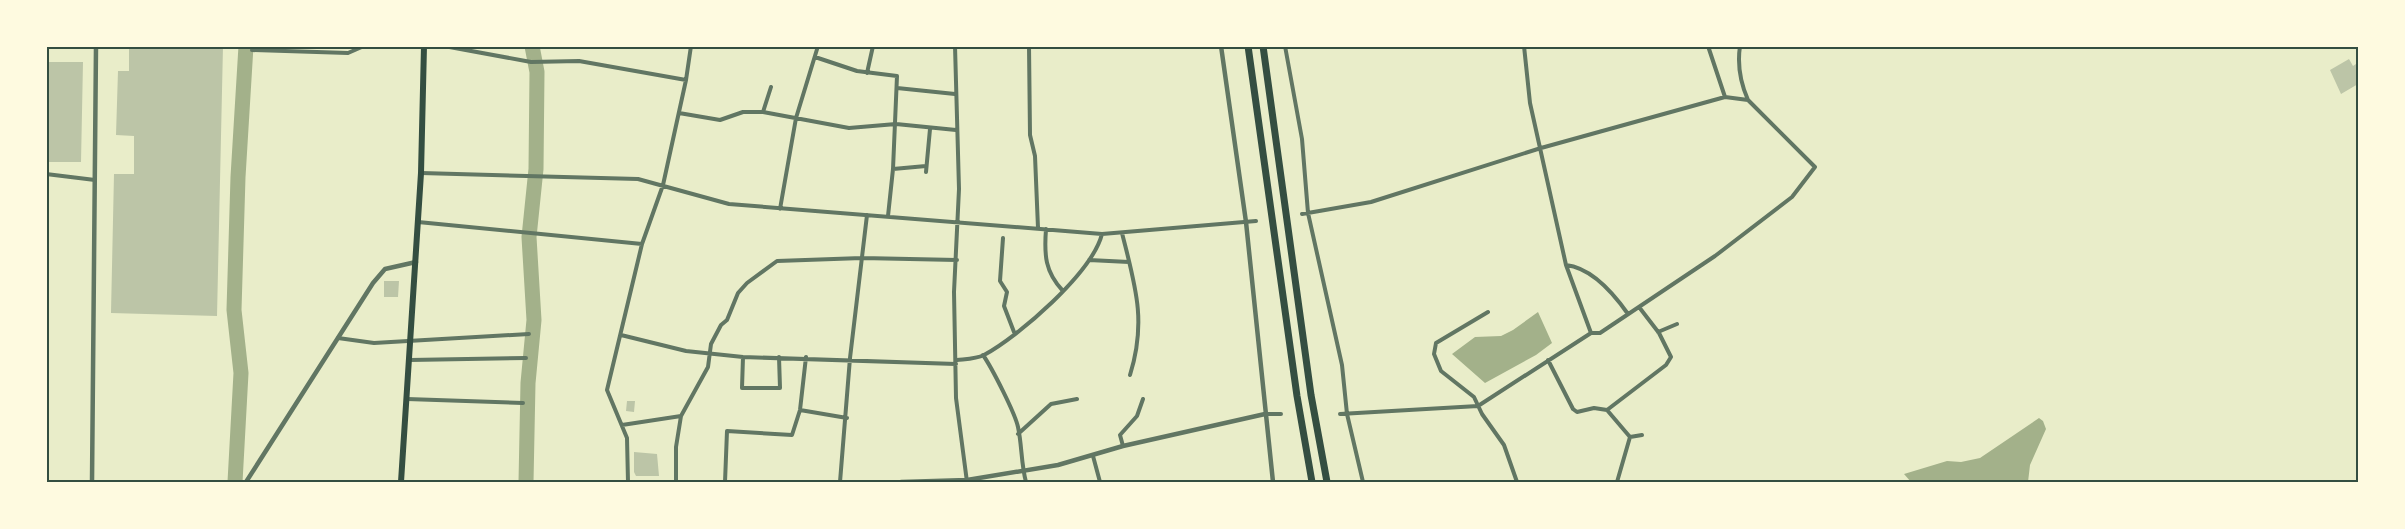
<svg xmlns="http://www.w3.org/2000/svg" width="2405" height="529" viewBox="0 0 2405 529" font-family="'Public Sans',sans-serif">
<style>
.water{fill:#a3b18a}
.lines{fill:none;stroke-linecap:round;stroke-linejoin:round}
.river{stroke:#a3b18a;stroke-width:15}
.building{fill:#bcc5a7}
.minor{stroke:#617663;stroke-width:4}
.tertiary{stroke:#617663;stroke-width:4.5}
.primary{stroke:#344e41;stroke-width:6}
.motorway{stroke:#344e41;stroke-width:7}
.neatline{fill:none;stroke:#344e41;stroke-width:2}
</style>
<rect width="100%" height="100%" fill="#e9edc9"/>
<path class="water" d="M1538,312L1552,343L1536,355L1485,383L1452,354L1475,337L1501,336L1513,330Z
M2039,418L2043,421L2046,429L2030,465L2028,482H1911L1904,474L1947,461L1961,462L1980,458Z"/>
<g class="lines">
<path class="river" d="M235,482L241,373L234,310L238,177L246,46
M526,482L528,383L534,320L529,237L536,169L537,72L532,46"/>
</g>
<path class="building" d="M129,46H223L217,316L111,313L114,174H134V136L116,135L118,71H129Z
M2349,59L2353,66L2356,64L2358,69V84L2341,94L2330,70Z
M46,62H83L81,162H46Z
M384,281H399L398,297H384Z
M627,401H635L634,412L626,411Z
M634,452L657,454L659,476H636L634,472Z"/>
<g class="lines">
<path class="minor" d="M444,46L531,62L579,61L686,80
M955,46L959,189L954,292L956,398L967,482
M1029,46L1030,135L1035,156L1038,228
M1285,46L1302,139L1308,213L1342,365L1347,414L1363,482
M1524,46L1530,103L1566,265L1591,333
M1708,46L1725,97
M1740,46C1737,66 1740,82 1748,100
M252,50L348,53L364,46
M815,57L857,71L897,76L893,169L888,216
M867,73L873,46
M897,88L955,94
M763,112L771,87
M679,113L720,120L743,112H763L849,128L896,124L956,130
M893,169L926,166
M926,172L930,129
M421,173L638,179L729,204L1102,234L1256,221
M46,174L95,180
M780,209L796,118L818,46
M1302,214L1371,202L1541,148L1725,97L1748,100L1815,167L1792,197L1715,256L1600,333H1591L1478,406L1340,414
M418,222L642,244
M1046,229C1044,255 1045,272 1063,291
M1122,233C1135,285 1147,321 1130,375
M1003,238L1000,281L1007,292L1004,306L1014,332
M1089,260L1129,262
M1566,265C1592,268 1614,294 1628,314
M1488,312L1436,343L1434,354L1441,371L1474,397L1482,414L1504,445L1517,482
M1658,332L1677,324
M621,335L686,351L743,357L956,364
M338,338L374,343L529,334
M983,355C992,368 1015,413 1018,427C1022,445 1021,464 1026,482
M743,357L742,388H780L779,357
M410,360L526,358
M957,360C966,359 976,359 984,355C1019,336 1092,273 1102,234
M1548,360L1573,409L1577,412L1594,408L1607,410L1630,437L1617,482
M407,399L523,403
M800,410L847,418
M1607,410L1666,365L1671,357L1659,333L1639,307
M1265,414H1281
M622,425L681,416
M1018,434L1051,404L1077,399
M1630,437L1642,435
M1123,446L1120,435L1137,416L1143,399
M1093,456L1100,482
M628,482L627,438L607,390L642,244L663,185L686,80L691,46
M676,482V447L681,416L708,367L711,344L721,325L727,320L738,293L747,283L777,261L862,258L957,260
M725,482L727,431L792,435L800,410L806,357
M840,482L850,358L867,215
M1638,482H1641"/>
<path class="tertiary" d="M1221,46L1246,222L1273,482
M92,482L96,46
M246,482L373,283L385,269L416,262
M901,482L967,480L1058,465L1123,446L1265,414"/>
<path class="primary" d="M401,482L421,173L424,46"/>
<path class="motorway" d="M1248,46L1297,396L1312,482
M1263,46L1311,395L1327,482"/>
</g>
<rect width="2405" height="529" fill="none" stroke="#fefae0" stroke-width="96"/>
<rect x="48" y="48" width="2309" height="433" class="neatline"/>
</svg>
